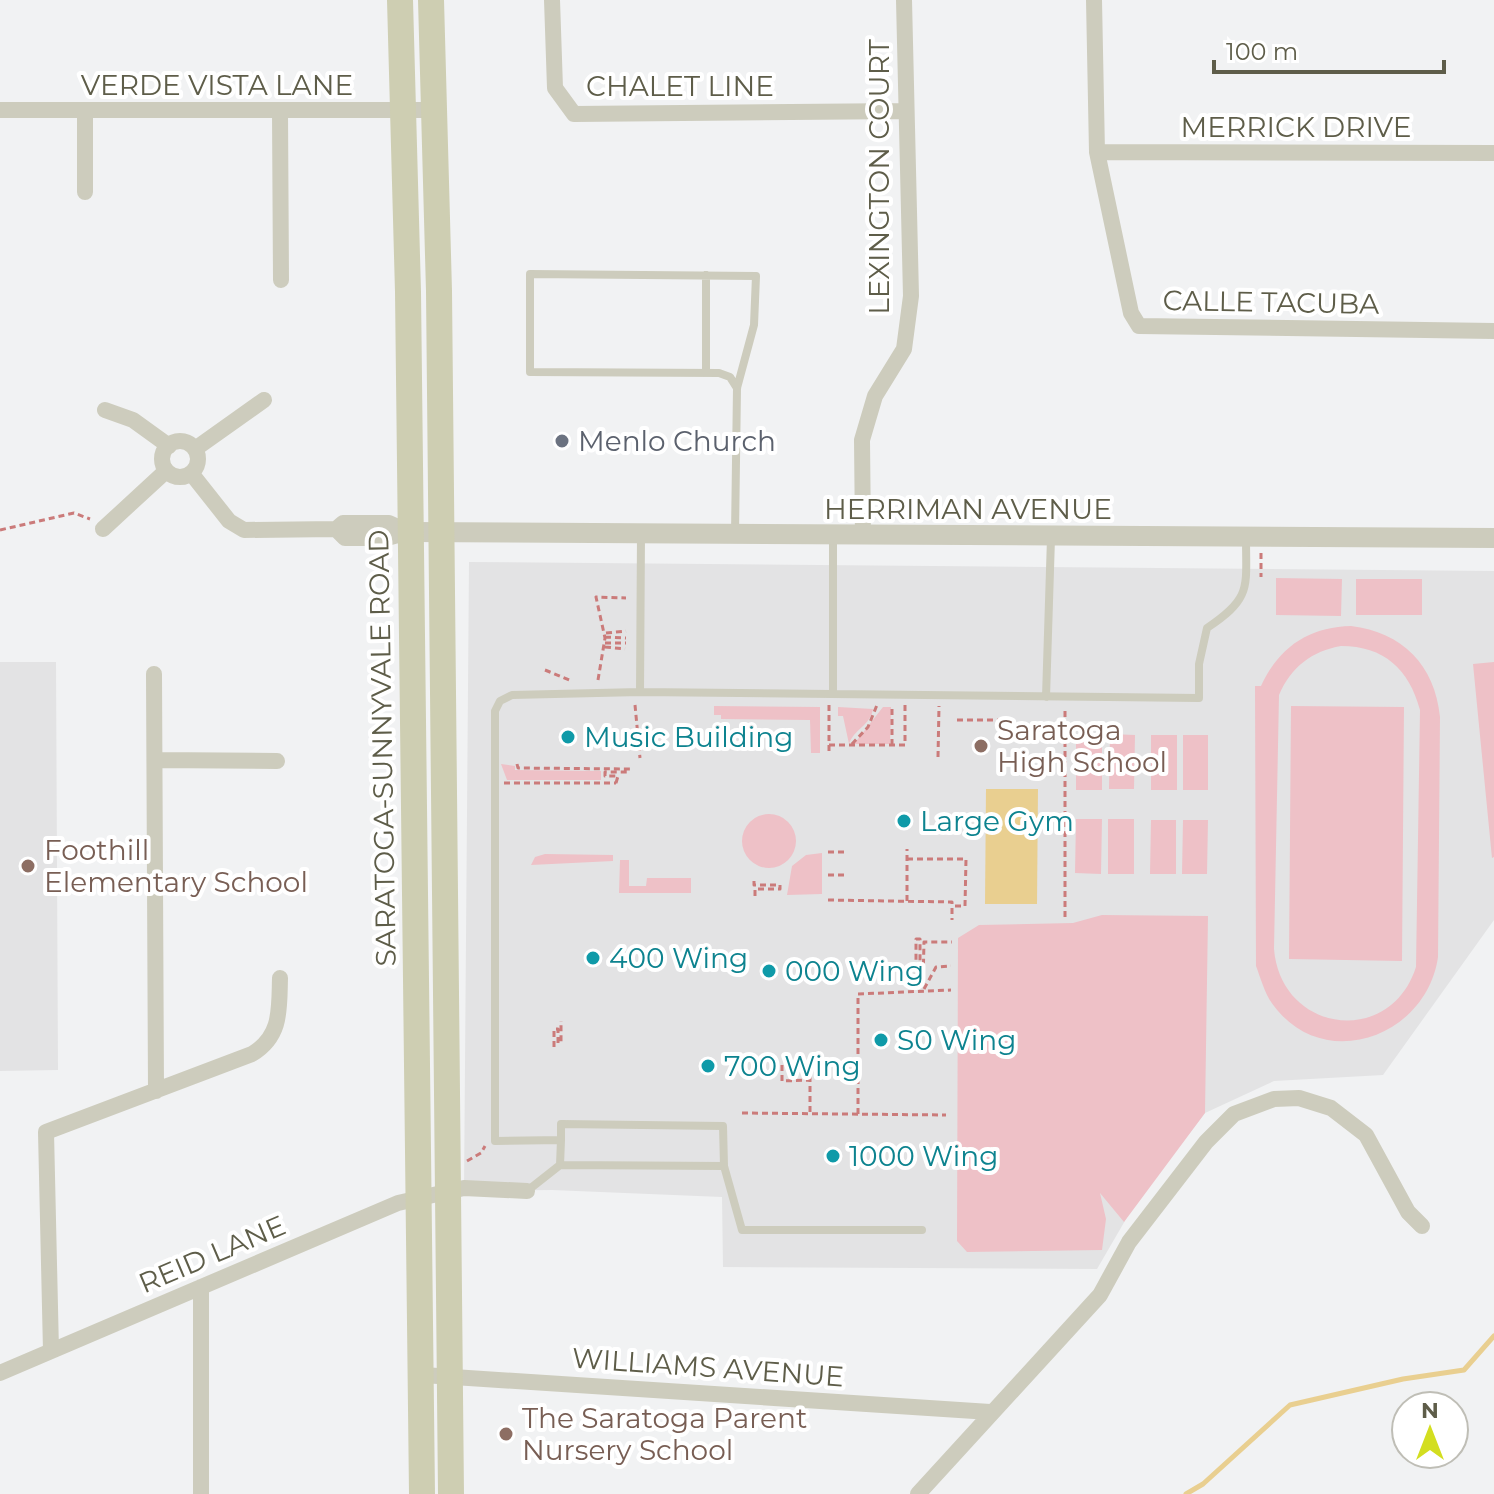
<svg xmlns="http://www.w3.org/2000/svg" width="1494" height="1494" viewBox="0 0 1494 1494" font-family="Montserrat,sans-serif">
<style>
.education{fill:#e3e3e4}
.green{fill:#eec1c7;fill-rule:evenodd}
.water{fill:#e9cf90}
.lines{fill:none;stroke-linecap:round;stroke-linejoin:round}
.stream{stroke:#e9cf90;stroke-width:5}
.path{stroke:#cb7b7a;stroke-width:3;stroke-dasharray:6 4;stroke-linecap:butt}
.service{stroke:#cdccbd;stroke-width:8}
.minor{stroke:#cdccbd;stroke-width:16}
.tertiary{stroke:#cdccbd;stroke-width:20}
.primary{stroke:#ceceb2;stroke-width:26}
.worship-dot{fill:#6b7280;stroke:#fff;stroke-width:3}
.culture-dot{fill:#0f9aa8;stroke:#fff;stroke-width:3}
.education-dot{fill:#8d6e63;stroke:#fff;stroke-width:3}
.labels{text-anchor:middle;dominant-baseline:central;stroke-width:8;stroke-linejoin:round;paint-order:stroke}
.street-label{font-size:28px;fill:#5e5d49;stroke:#fff}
.worship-label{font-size:28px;fill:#5b616d;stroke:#fff;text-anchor:start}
.education-label{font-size:28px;fill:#785e54;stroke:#fff;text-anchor:start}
.culture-label{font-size:28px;fill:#0d838f;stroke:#fff;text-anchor:start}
</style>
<rect width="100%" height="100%" fill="#f1f2f3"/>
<path class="education" d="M469,562L1494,571V920L1383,1075L1274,1081L1205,1113L1133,1207L1097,1269L723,1267L722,1197L552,1190L464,1191Z
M0,662H56L58,1070L0,1071Z"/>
<path class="green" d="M1276,578L1342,579L1341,616L1276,615Z
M1356,579H1422V615H1356Z
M1351,626C1402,632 1435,665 1440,717L1438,957C1427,1036 1325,1074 1274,1006C1265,995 1261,979 1256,966L1255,686H1261C1279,647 1309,627 1351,626ZM1341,646C1384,646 1409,669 1420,710L1416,967C1390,1048 1281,1033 1274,949L1279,695C1291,667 1312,651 1341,646Z
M1494,662V857L1492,858L1473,664Z
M714,706L820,707V753H811L810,720L721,719V715H714Z
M1291,706L1404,707L1402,961L1289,959Z
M838,707L873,709C870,726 854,729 849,744L843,716H838Z
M883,707H891L890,744H854Z
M1102,734V790H1076V735Z
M1110,734L1135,735L1134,789H1109Z
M1151,735H1177V790H1151Z
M1183,735H1208V790H1183Z
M501,764L515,766V770L601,771V780H507Z
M742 841a27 27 0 1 1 54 0a27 27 0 1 1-54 0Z
M1076,819H1102L1101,874L1075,873Z
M1108,819H1134V874H1108Z
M1151,820H1176V874H1150Z
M1183,820H1208L1207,874H1182Z
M822,853V894L787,895L792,866L806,855Z
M545,854L613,855V861L531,865L535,857Z
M620,860H629V886H646L647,878H691V893H619Z
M1102,915L1208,916L1205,1113L1124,1222L1100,1193L1106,1219L1102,1250L967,1252L957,1241L958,938L979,925L1073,923Z"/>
<path class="water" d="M986,789H1038L1037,904H985Z"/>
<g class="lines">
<path class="stream" d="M1186,1494L1203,1484L1290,1405L1403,1379L1464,1370L1494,1336"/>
<path class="path" d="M0,530L74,513L90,519
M1261,553V577
M606,633L626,631
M605,637L626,638
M605,643H626
M605,647L625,649
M545,670L572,681
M598,680L605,638L596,597L626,598
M635,705L640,758
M829,705V753
M957,720H1003L1032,737L1050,741
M852,744L868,727L877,705
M829,745H905V705
M892,745V705
M938,757L939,706
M517,764L518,768L630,769
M504,783H616
M616,783L618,776H605V772H627
M828,852H847
M907,859H966L965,906H952
M828,875H847
M754,881V885H780V889H755V899
M828,900L952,902V920
M907,901V849
M1065,917V707
M913,989L916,983V939H920V983H923L924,942H952
M924,989L936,967L951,966
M554,1047V1029H558V1043L561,1042V1021
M782,1065V1081L810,1080V1113
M810,1065V1080
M742,1113L946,1115
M858,1114V994L951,990
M467,1161L481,1153L485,1146"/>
<path class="service" d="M706,372V275
M735,534L737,388L754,325L756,276L530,274V372L719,373L730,377L737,388
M640,692L641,534
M833,693V537
M1046,697L1051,538
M561,1140V1124L723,1126L724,1166L560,1165L561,1140L495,1141V711L500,701L512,695L640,692L1199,698V664L1207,628C1252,598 1246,588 1246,538
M724,1166L742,1230H922
M527,1191L560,1165"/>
<path class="minor" d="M552,0L555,88L574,114L906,111
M1094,0L1097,152L1131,313L1139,326L1494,331
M0,110H433
M280,113L281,280
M1097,152L1494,153
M85,192V111
M105,410L133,420L169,446
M162 459a18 18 0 1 1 36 0a18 18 0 1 1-36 0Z
M195,449L264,400
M191,473L229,521L244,530L336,529L343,523H389L409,532
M103,529L166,471
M336,529L345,538H387L409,532
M863,536L862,440L875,396L904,349L911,296L904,0
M154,674L156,1091
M155,760L277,761
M201,1287V1494
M51,1351L46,1132L252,1054C282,1036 279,1009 280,978
M0,1373L398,1203L464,1188L527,1191
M423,1375L990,1412
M918,1494L1100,1295L1129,1242L1206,1142L1234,1114L1274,1099L1299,1098L1331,1108L1366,1135L1408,1212L1422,1226"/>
<path class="tertiary" d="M409,532L1494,538"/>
<path class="primary" d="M400,0L408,292L422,1494
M431,0L439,291L451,1494"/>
</g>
<circle class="worship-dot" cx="562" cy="441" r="8"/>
<g class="culture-dot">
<circle cx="568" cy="737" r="8"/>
<circle cx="904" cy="821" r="8"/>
<circle cx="593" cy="958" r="8"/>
<circle cx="769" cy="971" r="8"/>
<circle cx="881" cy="1040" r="8"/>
<circle cx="708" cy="1066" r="8"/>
<circle cx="833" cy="1156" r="8"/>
</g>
<g class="education-dot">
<circle cx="981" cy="746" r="8"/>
<circle cx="28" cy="866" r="8"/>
<circle cx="506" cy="1434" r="8"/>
</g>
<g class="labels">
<g class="street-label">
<text x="217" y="85">VERDE VISTA LANE</text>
<text x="680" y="86">CHALET LINE</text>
<text x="1296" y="127">MERRICK DRIVE</text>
<text transform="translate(879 177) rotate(-90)">LEXINGTON COURT</text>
<text transform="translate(1271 302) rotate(1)">CALLE TACUBA</text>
<text x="968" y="509">HERRIMAN AVENUE</text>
<text transform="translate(382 748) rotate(-91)">SARATOGA-SUNNYVALE ROAD</text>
<text transform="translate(212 1254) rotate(-23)">REID LANE</text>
<text transform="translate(708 1367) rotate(4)">WILLIAMS AVENUE</text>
</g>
<g class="worship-label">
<text x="578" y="441">Menlo Church</text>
</g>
<g class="education-label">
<text x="997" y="730">Saratoga<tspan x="997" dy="32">High School</tspan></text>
<text x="44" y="850">Foothill<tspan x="44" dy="32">Elementary School</tspan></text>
<text x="522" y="1418">The Saratoga Parent<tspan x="522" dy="32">Nursery School</tspan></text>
</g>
<g class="culture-label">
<text x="584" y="737">Music Building</text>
<text x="920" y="821">Large Gym</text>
<text x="609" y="958">400 Wing</text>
<text x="785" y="971">000 Wing</text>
<text x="897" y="1040">S0 Wing</text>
<text x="724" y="1066">700 Wing</text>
<text x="849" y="1156">1000 Wing</text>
</g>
</g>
<g transform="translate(1430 1430)"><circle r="38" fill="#ffffff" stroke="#bfbeb6" stroke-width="2"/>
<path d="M0-6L14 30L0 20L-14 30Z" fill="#d3de20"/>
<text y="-12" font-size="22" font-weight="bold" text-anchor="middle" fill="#5e5d49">N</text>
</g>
<path d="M1214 60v12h230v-12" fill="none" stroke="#5e5d49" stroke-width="4"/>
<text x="1226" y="60" font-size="24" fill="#5e5d49" stroke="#ffffff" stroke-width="6" paint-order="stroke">100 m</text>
</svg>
